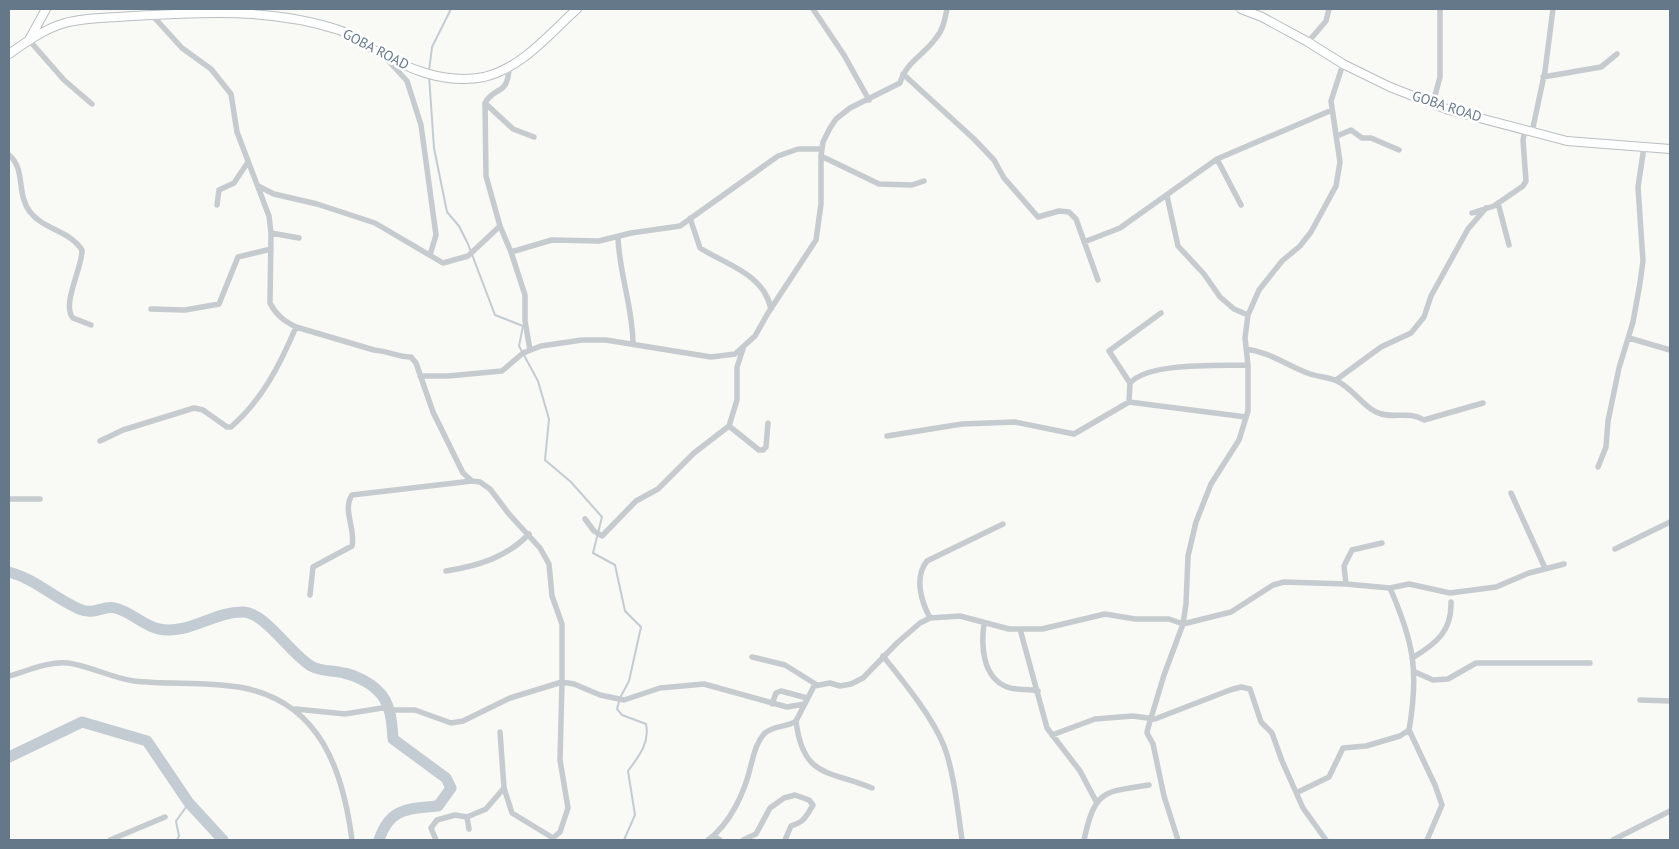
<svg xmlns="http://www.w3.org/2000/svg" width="1679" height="849" viewBox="0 0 1679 849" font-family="'PT Sans',sans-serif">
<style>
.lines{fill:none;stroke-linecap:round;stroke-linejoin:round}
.stream{stroke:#c2ccd2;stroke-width:2}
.river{stroke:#c2ccd2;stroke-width:11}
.secondary-casing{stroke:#b8bec3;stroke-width:10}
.street{stroke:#c6cbcf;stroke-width:5.5}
.secondary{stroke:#fff;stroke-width:8}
.labels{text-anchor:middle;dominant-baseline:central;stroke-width:5;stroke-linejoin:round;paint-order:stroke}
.street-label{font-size:14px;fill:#65788a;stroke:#fff}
</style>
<rect width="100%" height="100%" fill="#f9f9f6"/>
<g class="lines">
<path class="stream" d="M429,71L432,47L451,9
M429,75L434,148L447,212L459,226L468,244L495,315L523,326L519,346L538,381L549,419L545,460L571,482L602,517L593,553L615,565L625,611L641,627L629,681L620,698L617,709L622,715L646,724C650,743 639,756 628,771L635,815L624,840
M177,840L179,836L176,821L189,803"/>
<path class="river" d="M9,572C35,579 54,598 79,609C95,616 102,605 115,608C132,612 143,626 159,629C189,635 214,611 244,612C265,613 291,654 311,666C322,672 331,670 344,673C354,675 369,682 377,690C391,702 392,722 393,739L446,778L451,788L438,806C408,809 390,807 379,840
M9,757L82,722L147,741L189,803L223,840"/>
<g class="secondary-casing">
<path id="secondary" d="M1241,9L1262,17L1308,42L1343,64L1390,87L1449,110L1567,141L1670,149
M29,40L46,9
M9,54C26,42 44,29 65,23C86,17 110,18 133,16C201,12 274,8 339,30C351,34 362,43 372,49C406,68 444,85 484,77C522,68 549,34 577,9"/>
</g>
<path class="street" d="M813,9L844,55L869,100
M152,15L182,48L211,69L231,94L237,132L269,216L271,233L270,303C276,315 284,321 296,327L374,350C387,351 399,357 411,357L416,363L433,412L463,473L472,481L480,482L490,489L509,514L540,548L549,564L552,596L562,624V682L510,698L463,721L451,723L415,710H390L388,707L345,714L296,709
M29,40L64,80L92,104
M1308,42L1326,21L1329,9
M385,57L407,81L421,125L436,235L430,255
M509,69C507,97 495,85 485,103L486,176L500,226L511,252L552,240L599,241L631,233L680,226L778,156L798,149H822
M903,74L974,139L994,160L1004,178L1038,217L1059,211L1069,212L1076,219L1098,280
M1543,77L1601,67L1617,54
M485,103L513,129L534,137
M1433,103L1440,77V9
M1532,132L1545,71L1553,9
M1337,136L1351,130L1362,138H1371L1399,150
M9,155C26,169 16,194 30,212C44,230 69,230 82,250C83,266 61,305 73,318L91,325
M821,156L879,184L912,185L924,181
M1217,159L1241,205
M258,186L274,194L317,204L375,223L443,263L468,256L500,226
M1167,196L1178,246L1204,274L1220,297L1234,309L1248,315
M1498,203L1509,245
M217,205L219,190L234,183L248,162
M1472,213L1494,206L1523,186L1526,181L1523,140L1525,130
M690,218L700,248C727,265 764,274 771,309
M271,233L299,238
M618,237C619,273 633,308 633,344
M1084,242L1120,228L1217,159L1332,110
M511,252L525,295V321L530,350
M151,309L185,310L219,304L238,257L271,249
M1629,338L1670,350
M1246,349C1270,352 1288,366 1310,374C1319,377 1329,377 1337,381C1352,388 1363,406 1376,412C1392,420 1408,410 1424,420L1483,403
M420,376H448L502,371L523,353L541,346L582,340H606L711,357L735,354L755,336L768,313L816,240L821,204V156L823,142L830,128L836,119L850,108L900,83C906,62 924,55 936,38C943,30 945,19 947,9
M1336,380L1381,347L1411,333L1424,317L1431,296L1468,229L1486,208
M1130,383L1109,351L1161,313
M1129,402L1130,383C1149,362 1218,366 1248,365
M729,426L759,450H763L766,447L768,423
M887,436L962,424L1015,422L1074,434L1129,402L1246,417
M100,441L123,430L194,408L203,410L227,427H231C262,400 280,365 296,327
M1598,467L1606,447L1608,421L1619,368L1633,322L1640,283L1643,261L1638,187L1644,147
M1511,493L1545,568
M9,499H40
M585,519L594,531L602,536L636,501L658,489L694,453L729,426L737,400V367L743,349
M1615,549L1670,522
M446,571C477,566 506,558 529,534
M1346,584L1344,566L1352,550L1382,543
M310,595L313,567L352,546C356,529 342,510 352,495L472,481
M930,618C921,601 914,577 927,561L1003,524
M984,624C981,645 982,677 1007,687C1017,691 1028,688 1038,691
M1020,629L1047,728L1080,771L1097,803
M883,656C903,681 932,716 944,746C954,772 958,812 962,840
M752,657L785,665L817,685
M1412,658C1436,644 1452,631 1451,602
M1415,672L1433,680L1448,679L1476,663H1590
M9,676C27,671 49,661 68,663C90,666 112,678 134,681C171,685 208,681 244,688C321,704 343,771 352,840
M1640,700L1670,701
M772,704L776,693L781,691L807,698
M796,721C803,779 830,770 872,788
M1409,730L1435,785L1442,805L1427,840
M500,732L504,788L512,813L553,838L560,832L568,808L560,760L562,682L574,684L600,695L624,700L660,688L704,684L787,707L804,704
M1052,735L1095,719L1133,716L1155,719L1230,690L1241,687L1250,689L1261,722L1272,733L1282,761L1303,808L1326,840
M1298,792L1329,777L1343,748L1366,746L1400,736L1409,730C1419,672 1414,643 1390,588
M469,829L467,817L486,809L504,788
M714,836L720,840
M110,840L165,817
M436,840L431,828L437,820L455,815L467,817
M708,840C730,824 745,792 751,765C754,754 756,743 764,734C773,725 786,728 796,721L814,686L830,683L840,686L851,684L863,678L897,643L920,623L930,618L960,616L1009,629H1042L1105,614L1135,619H1169L1183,624L1231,612L1273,585L1284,582L1346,584L1390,588L1409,584L1450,593L1496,587L1529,573L1564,564
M743,840L756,834L770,808L784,798L795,795L809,800L813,805C805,818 805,821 791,826L785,840
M1084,840C1095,790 1103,792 1149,785
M1178,840L1164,796L1153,744L1147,733L1148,728L1164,675L1183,624L1186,604L1188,556L1196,522L1211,484L1239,440L1248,411V365L1245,338L1248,315L1259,290L1282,261L1300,246L1311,232L1336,186L1340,162L1331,101L1343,64
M1613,840L1670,811"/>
<use href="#secondary" class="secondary"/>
</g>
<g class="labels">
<g class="street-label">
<text transform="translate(376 49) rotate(27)">GOBA ROAD</text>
<text transform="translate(1447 106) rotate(18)">GOBA ROAD</text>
</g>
</g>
<rect width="1679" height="849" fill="none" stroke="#65788a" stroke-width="20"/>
</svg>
